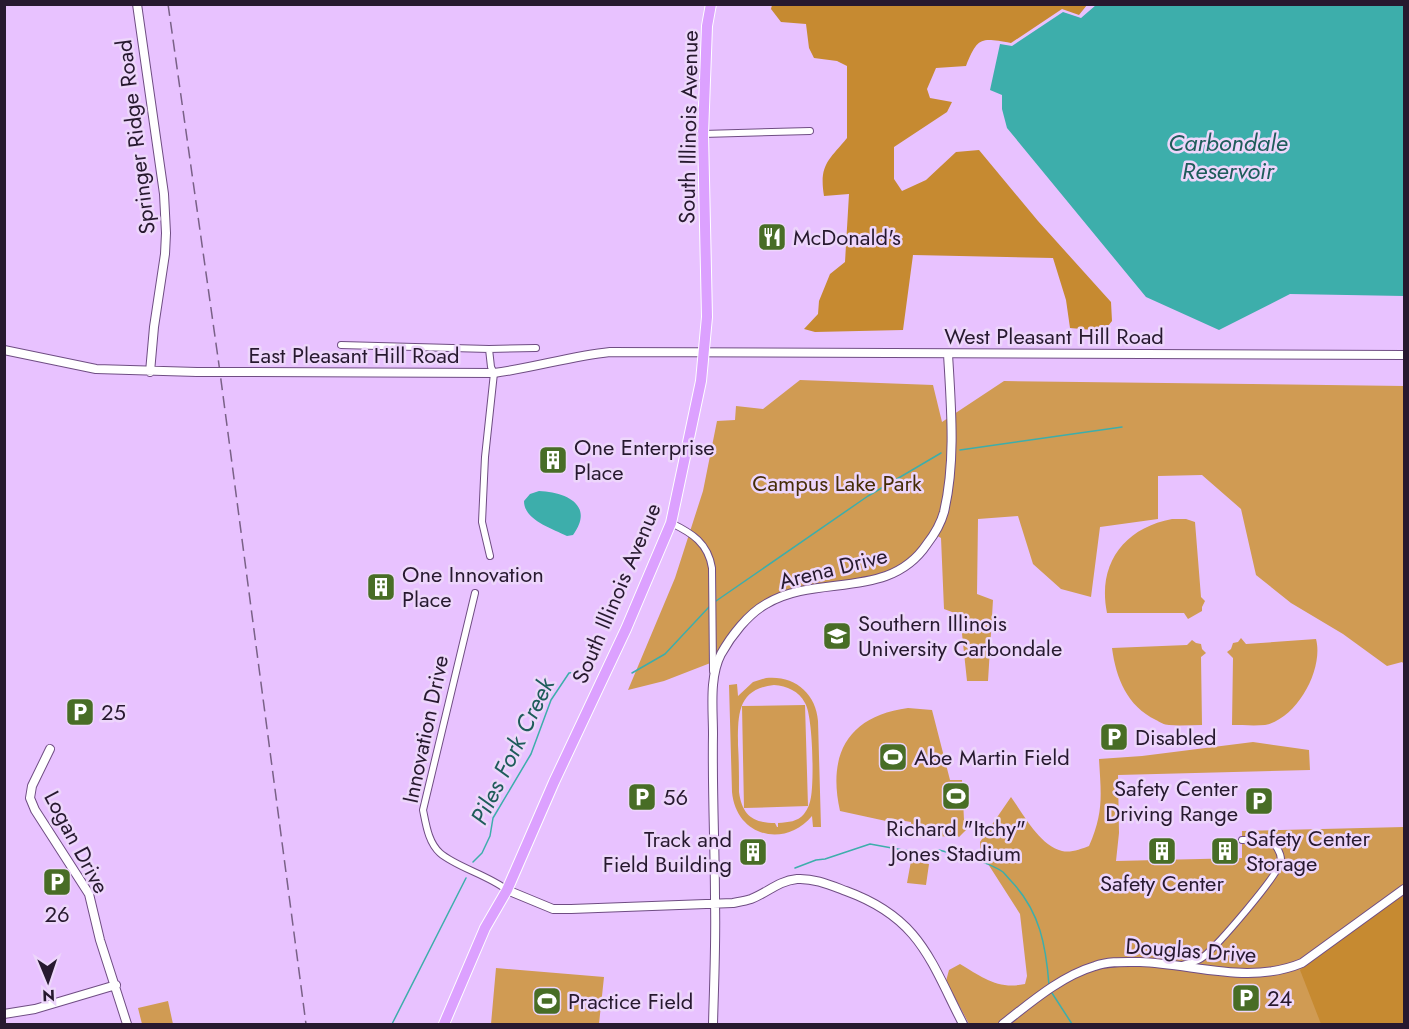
<svg xmlns="http://www.w3.org/2000/svg" width="1409" height="1029" viewBox="0 0 1409 1029" font-family="Jost,sans-serif">
<style>
.green{fill:#d09b53;fill-rule:evenodd}
.forest{fill:#c68a31}
.water{fill:#3daeab}
.lines{fill:none;stroke-linecap:round;stroke-linejoin:round}
.stream{stroke:#3daeab;stroke-width:1.5}
.street-casing{stroke:#6f4d83;stroke-width:8}
.secondary-casing{stroke:#6f4d83;stroke-width:10}
.highway-casing{stroke:#fff;stroke-width:12}
.street{stroke:#fff;stroke-width:6}
.secondary{stroke:#fff;stroke-width:8}
.highway{stroke:#dca1ff;stroke-width:10}
.rail{stroke:#796187;stroke-width:1.5;stroke-dasharray:12 6;stroke-linecap:butt}
.secondary-bridge-casing{stroke:#6f4d83;stroke-width:10;stroke-linecap:butt}
.secondary-bridge{stroke:#fff;stroke-width:8}
.labels{text-anchor:middle;dominant-baseline:central;stroke-width:5;stroke-linejoin:round;paint-order:stroke}
.street-label{font-size:22px;fill:#27192f;stroke:#edd6fb}
.poi-label{font-size:22px;fill:#27192f;stroke:#edd6fb;text-anchor:start}
.park-label{font-size:22px;fill:#452c06;stroke:#edd6fb}
.water-label{font-size:24px;font-style:italic;fill:#1e5c5a;stroke:#edd6fb}
</style>
<rect width="100%" height="100%" fill="#e8c2ff"/>
<path class="green" d="M800,380L933,385L942,422L1004,381L1404,386V664L1402,662L1387,666L1343,634L1291,603L1256,575L1241,509L1202,475L1158,476V519L1100,527L1091,597L1061,589L1033,564L1018,516L978,519L977,594L993,600L988,681H967L960,615L944,609L941,538L934,534L920,555L890,575L823,586L767,603L713,662L664,681L628,690L675,578L703,491L717,421L735,420L736,406L763,409Z
M1172,519H1186L1195,522L1201,597L1205,601L1202,607V611L1188,619L1184,613H1107C1097,564 1124,528 1172,519Z
M1241,638L1246,644L1316,639C1324,669 1297,719 1265,725C1254,726 1242,725 1232,725L1233,658L1227,652L1231,649L1233,643L1238,642Z
M1192,640L1196,643L1201,644L1202,649L1206,653L1201,657L1202,725C1191,725 1179,726 1169,725C1164,725 1160,722 1156,720C1127,706 1116,678 1112,648L1187,645Z
M766,678C794,675 816,693 818,721L821,827H813L812,816C784,849 736,836 732,792L729,685L737,684L738,696L753,682ZM774,685C787,686 799,691 805,703C813,716 814,781 811,797C810,803 808,809 804,814C797,822 789,822 778,823V827H777L775,823C753,823 742,815 739,792C739,776 739,760 738,745C738,715 737,689 774,685Z
M805,705L808,806L744,808L742,706Z
M908,708L932,710L950,780H962L964,820L970,826L959,837L955,834L952,836L912,838L911,822L887,818L886,821L840,811C827,753 849,716 908,708Z
M1253,742L1309,750L1310,770L1118,775L1119,833L1116,861L1242,858V831L1404,827V1024H969L946,981L949,970L960,964C982,977 998,990 1025,984L1027,976L1020,914L981,853L980,842L1011,797C1024,815 1039,845 1062,851C1071,853 1081,849 1089,846C1104,812 1101,794 1099,759L1142,756Z
M911,861L929,864L926,885L907,883Z
M496,968L604,977L599,1024H491Z
M168,1001L173,1024H142L138,1008Z"/>
<path class="forest" d="M772,5H1087L1079,15L1062,9L1011,43C981,38 978,36 966,66L936,68L927,89L930,98L952,102L947,112L894,147V179L902,191L926,180L956,152L979,150L1038,221L1111,302L1112,321L1104,331L1070,328L1066,300L1053,258L913,255L903,330L815,332L804,329L818,314L819,301L830,274L845,262L849,194L824,196C819,165 828,161 847,138V66L837,61L814,58L809,48L806,24L781,22L771,9Z
M1404,894V1024H1321L1300,970Z"/>
<path class="water" d="M1096,5H1404V296L1290,294L1219,330L1146,297L1007,128L1002,109V95L990,90L1000,44L1012,46L1063,12L1081,18Z
M539,491C566,492 595,505 573,535L567,536C551,528 524,520 524,501L530,494Z"/>
<g class="lines">
<path class="stream" d="M960,450L1122,427
M716,601L868,496L941,453
M632,673L665,654L709,607
M917,852L929,854L939,850L950,853
M955,854C970,858 990,863 1003,872C1006,875 1009,879 1012,882C1040,912 1046,946 1049,985
M473,862L482,853L490,836L493,818L531,754L551,700L569,673L590,671
M795,868L816,860L825,859L870,844L914,852
M1052,993L1072,1024
M392,1024L466,878"/>
<g class="street-casing">
<path id="street" d="M703,134L810,131
M341,345L489,349L536,348
M489,349L491,367L494,373L485,457L482,522L490,556
M671,523C692,533 708,543 712,568L713,671
M475,593L423,810C426,824 428,842 440,853C456,867 488,875 507,890
M1182,965C1188,963 1198,962 1203,957C1216,947 1281,873 1281,860C1281,852 1275,844 1270,840H1242"/>
</g>
<g class="secondary-casing">
<path id="secondary" d="M137,4L164,194L166,233L165,254L154,327L150,372
M4,350L96,369L197,372
M241,372L494,373C533,368 571,356 610,352L1404,355
M50,749L32,786L30,798L35,810L89,894L100,940L127,1024
M507,890L553,909H571L733,903C738,902 745,901 751,899C767,893 778,881 797,879C814,878 830,885 846,891C920,918 930,960 963,1024
M4,1014L35,1009L116,985
M713,1024C714,984 716,943 715,902C715,846 712,790 713,734C713,709 709,677 721,654C731,636 748,614 766,604C818,573 889,601 927,544C934,535 941,523 944,512C956,461 951,406 948,354
M1003,1024C1030,1003 1061,976 1095,966C1109,961 1125,962 1140,962C1195,964 1249,985 1302,963L1404,889"/>
</g>
<g class="highway-casing">
<path id="highway" d="M444,1024L485,928L507,890L554,782L626,629L671,523L701,381L707,317L703,134L707,26L711,4"/>
</g>
<use href="#street" class="street"/>
<use href="#secondary" class="secondary"/>
<use href="#highway" class="highway"/>
<path class="rail" d="M168,4L219,365L306,1024"/>
<g class="secondary-bridge-casing">
<path id="secondary-bridge" d="M197,372H241"/>
</g>
<use href="#secondary-bridge" class="secondary-bridge"/>
</g>
<defs>
<g id="restaurant-square" transform="scale(1.5)"><rect x="-9" y="-9" width="18" height="18" rx="4" fill="#486d26" stroke="#edd6fb"/><path d="M-5-6h1v4h1v-4h1v4h1v-4h1v5L-1.5 .5V6h-2V.5L-5-1ZM5-6V6H3V1.5H1.5Q1.5-4 5-6Z" fill="#fff"/></g>
<g id="building-square" transform="scale(1.5)"><rect x="-9" y="-9" width="18" height="18" rx="4" fill="#486d26" stroke="#edd6fb"/><path d="M-4-6H4V6H1V3H-1V6H-4ZM-2.5-4.3h1.7v1.8h-1.7ZM.8-4.3h1.7v1.8H.8ZM-2.5-1h1.7V.8h-1.7ZM.8-1h1.7V.8H.8Z" fill="#fff"/></g>
<g id="university-square" transform="scale(1.5)"><rect x="-9" y="-9" width="18" height="18" rx="4" fill="#486d26" stroke="#edd6fb"/><path d="M0-5L7-2L0 1L-7-2ZM-4 1L0 2.5L4 1V4Q0 6-4 4Z" fill="#fff"/></g>
<g id="parking-square" transform="scale(1.5)"><rect x="-9" y="-9" width="18" height="18" rx="4" fill="#486d26" stroke="#edd6fb"/><path d="M-3.5-5.5H1a3.5 3.5 0 0 1 0 7H-1V5.5H-3.5ZM-1-3.4V-.6H.8a1.4 1.4 0 0 0 0-2.8Z" fill="#fff"/></g>
<g id="stadium-square" transform="scale(1.5)"><rect x="-9" y="-9" width="18" height="18" rx="4" fill="#486d26" stroke="#edd6fb"/><path d="M0-5a6.5 5 0 1 0 0 10a6.5 5 0 1 0 0-10ZM-3.5-1.8h7v3.6h-7Z" fill="#fff"/></g>
</defs>
<g fill-rule="evenodd">
<use href="#restaurant-square" x="772" y="237"/>
<use href="#building-square" x="553" y="460"/>
<use href="#building-square" x="381" y="587"/>
<use href="#university-square" x="837" y="636"/>
<use href="#parking-square" x="80" y="712"/>
<use href="#parking-square" x="1114" y="737"/>
<use href="#stadium-square" x="893" y="757"/>
<use href="#stadium-square" x="956" y="796"/>
<use href="#parking-square" x="642" y="797"/>
<use href="#parking-square" x="1259" y="801"/>
<use href="#building-square" x="1162" y="851"/>
<use href="#building-square" x="1225" y="851"/>
<use href="#building-square" x="753" y="852"/>
<use href="#parking-square" x="57" y="882"/>
<use href="#parking-square" x="1246" y="998"/>
<use href="#stadium-square" x="547" y="1001"/>
</g>
<g class="labels">
<g class="street-label">
<text transform="translate(688 127) rotate(-89)">South Illinois Avenue</text>
<text transform="translate(135 137) rotate(-97)">Springer Ridge Road</text>
<text x="1054" y="336">West Pleasant Hill Road</text>
<text x="354" y="355">East Pleasant Hill Road</text>
<text transform="translate(833 568) rotate(-14)">Arena Drive</text>
<text transform="translate(616 593) rotate(-67)">South Illinois Avenue</text>
<text transform="translate(425 729) rotate(-78)">Innovation Drive</text>
<text transform="translate(77 842) rotate(62)">Logan Drive</text>
<text transform="translate(1191 950) rotate(4)">Douglas Drive</text>
</g>
<g class="poi-label">
<text x="793" y="237">McDonald's</text>
<text x="574" y="447">One Enterprise<tspan x="574" dy="25">Place</tspan></text>
<text x="402" y="574">One Innovation<tspan x="402" dy="25">Place</tspan></text>
<text x="858" y="623">Southern Illinois<tspan x="858" dy="25">University Carbondale</tspan></text>
<text x="101" y="712">25</text>
<text x="1135" y="737">Disabled</text>
<text x="914" y="757">Abe Martin Field</text>
<text x="1238" y="788" text-anchor="end">Safety Center<tspan x="1238" dy="25">Driving Range</tspan></text>
<text x="663" y="797">56</text>
<text x="956" y="828" text-anchor="middle">Richard "Itchy"<tspan x="956" dy="25">Jones Stadium</tspan></text>
<text x="1246" y="838">Safety Center<tspan x="1246" dy="25">Storage</tspan></text>
<text x="732" y="839" text-anchor="end">Track and<tspan x="732" dy="25">Field Building</tspan></text>
<text x="1162" y="883" text-anchor="middle">Safety Center</text>
<text x="57" y="914" text-anchor="middle">26</text>
<text x="1267" y="998">24</text>
<text x="568" y="1001">Practice Field</text>
</g>
<g class="park-label">
<text x="837" y="483">Campus Lake Park</text>
</g>
<g class="water-label">
<text x="1228" y="142">Carbondale<tspan x="1228" dy="28">Reservoir</tspan></text>
<text transform="translate(512 751) rotate(-64)">Piles Fork Creek</text>
</g>
</g>
<rect width="1409" height="1029" fill="none" stroke="#27192f" stroke-width="12"/>
<g transform="translate(48 981) rotate(178)" stroke="#edd6fb" stroke-width="4.5" paint-order="stroke">
<path d="M0-4.5L10 22L0 15L-10 22Z" fill="#27192f"/>
<text y="-9" font-size="16" font-weight="bold" text-anchor="middle" fill="#27192f">N</text>
</g>
</svg>
